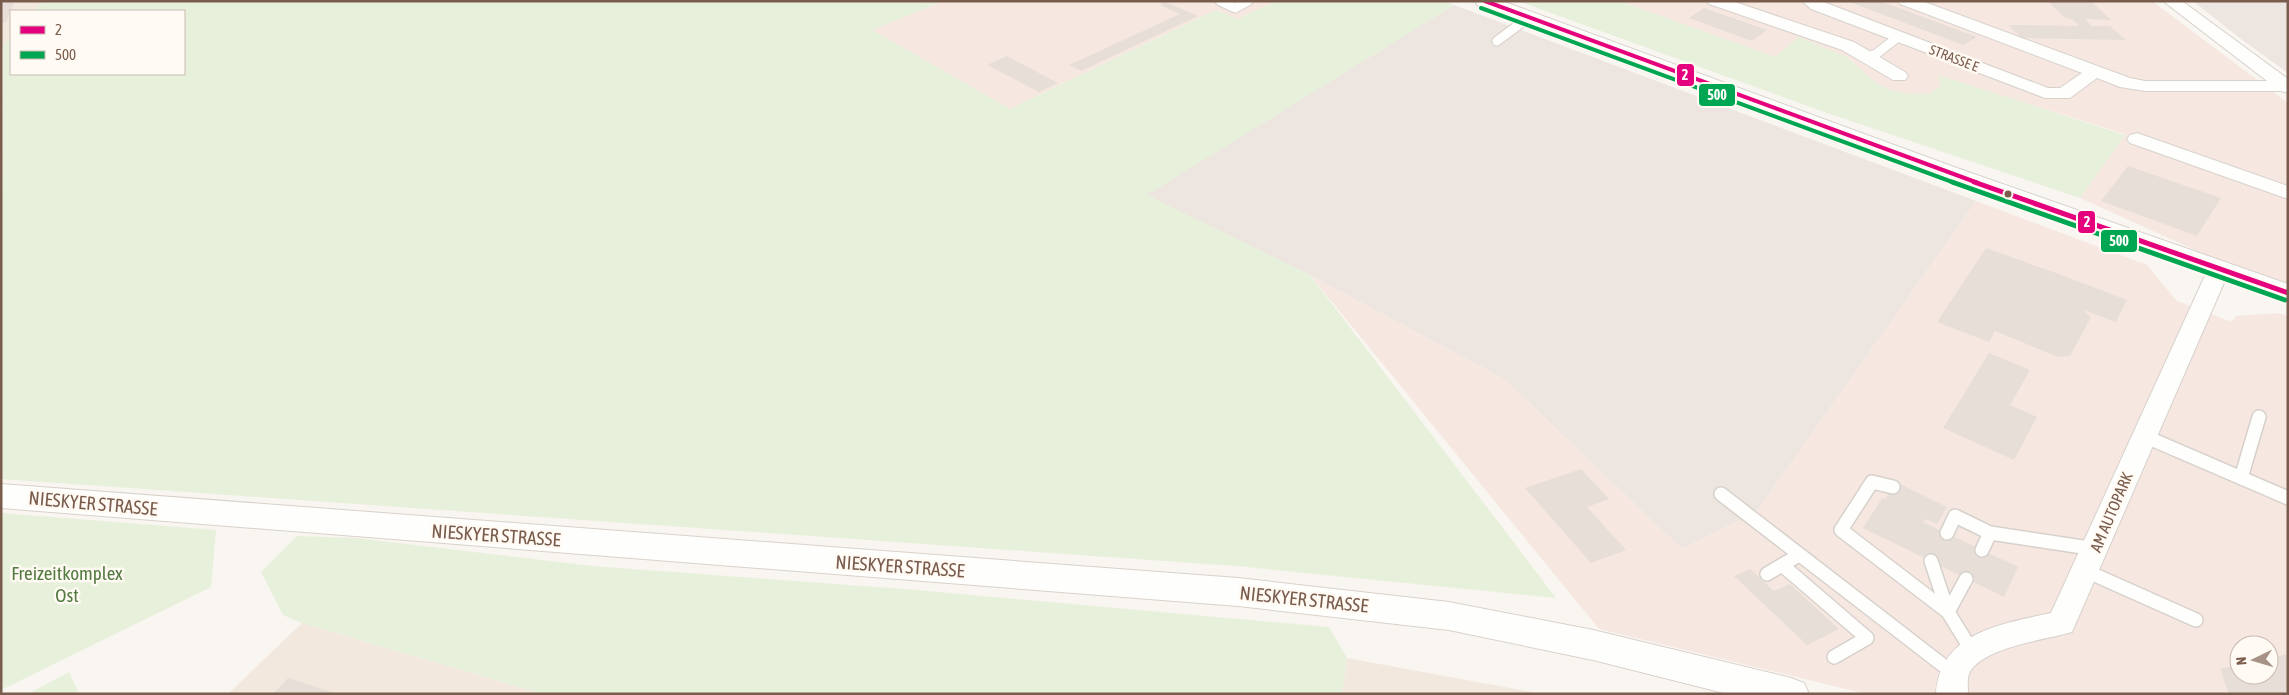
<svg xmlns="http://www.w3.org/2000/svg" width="2289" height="695" viewBox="0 0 2289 695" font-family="'Asap Condensed',sans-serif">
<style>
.residential{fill:#f2e8de}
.commercial{fill:#f6e8e1;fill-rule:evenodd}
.industrial{fill:#ede5e0}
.green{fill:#e7f0db}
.building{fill:#e6ded7}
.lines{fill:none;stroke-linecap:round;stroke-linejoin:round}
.service-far1-casing{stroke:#d7d1cb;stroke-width:11}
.service-casing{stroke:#d7d1cb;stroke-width:16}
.minor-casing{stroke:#d7d1cb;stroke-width:2}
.tertiary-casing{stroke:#d7d1cb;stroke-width:2}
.secondary-casing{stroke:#d9d2cb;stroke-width:2}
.service-far1{stroke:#fefefd;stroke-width:9}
.service{stroke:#fefefd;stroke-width:13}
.minor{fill:#fefefd;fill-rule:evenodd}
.tertiary{fill:#fefefd;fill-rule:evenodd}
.secondary{fill:#fefefd;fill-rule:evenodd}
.bus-1-far1-casing{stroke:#fffaf3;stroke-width:7}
.bus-1-casing{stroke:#fffaf3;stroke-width:9}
.bus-2-far1-casing{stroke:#fffaf3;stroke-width:7}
.bus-2-casing{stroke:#fffaf3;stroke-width:9}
.bus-1-far1{stroke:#e5007d;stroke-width:4}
.bus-1{stroke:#e5007d;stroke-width:5}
.bus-2-far1{stroke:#00a651;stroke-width:4}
.bus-2{stroke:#00a651;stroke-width:5}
.bus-dot{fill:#7a5c4d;stroke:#fffaf3;stroke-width:2}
.labels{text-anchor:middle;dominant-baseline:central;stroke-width:5;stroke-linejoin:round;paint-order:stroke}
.far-street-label{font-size:14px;fill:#7a5c4d;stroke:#fffaf3}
.street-label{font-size:16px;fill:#7a5c4d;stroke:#fffaf3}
.near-street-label{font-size:19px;fill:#7a5c4d;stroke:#fffaf3}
.near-park-label{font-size:19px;fill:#537a41;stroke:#fffaf3}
.line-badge{stroke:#fffaf3;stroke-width:2}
.badge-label{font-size:14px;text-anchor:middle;font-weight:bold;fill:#fff}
</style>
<rect width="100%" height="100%" fill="#f9f5f0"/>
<path class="residential" d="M1,1H44L33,11H11V36L1,49Z
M302,623L543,694H228Z
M1347,658L1542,694H1342Z"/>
<path class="commercial" d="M944,1H1276L1238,19L1216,10L1010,109L872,30Z
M1619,1H2152L2288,103V286L2224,263L2080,198L2125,134L1939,76L1942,86L1929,94H1910L1890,90L1876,83L1847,57L1776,58Z
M1976,201L2147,265L2177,301L2232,322L2236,316L2279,313L2288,316V694H1866L1599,629L1310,275L1506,380L1682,549L1756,512ZM2239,645H2269V675H2239Z"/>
<path class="industrial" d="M2193,1H2288V73L2241,39Z
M1454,5L1976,201L1756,512L1682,549L1506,380L1310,275L1146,195Z"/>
<path class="green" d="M44,1H944L872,30L1010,109L1216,10L1238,19L1276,1H1445L1454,5L1147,195L1310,275L1556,598L1236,566L1,479L3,46L11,36V74H184V11H33Z
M1518,1H1619L1775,57L1799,37L1847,57L1876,83L1890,90L1910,94H1929L1941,86L1938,75L2125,135L2080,198L1827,113Z
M1,513L216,530L211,587L1,690Z
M297,536L356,538L592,566L916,590L1329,627L1347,658L1342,694H543L302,623L283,615L261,572Z
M69,672L79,694H28Z"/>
<path class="building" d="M1847,1H1880L1977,37L1963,45Z
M2048,1H2091L2111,20L2085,19L2092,26H2110L2126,40L2022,38L2008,25L2080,26L2072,19L2065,18Z
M14,2L6,22L1,23V4Z
M1166,2L1198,16L1081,71L1069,65L1180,14L1160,5Z
M1704,8L1767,30L1752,41L1689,18Z
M1007,56L1058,83L1039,92L987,65Z
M2128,166L2221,198L2197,236L2101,201Z
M1986,248L2056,273L2127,300L2116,322L2083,310L2091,317L2070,356L2058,357L1995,331L1989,342L1937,322Z
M1989,353L2030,370L2010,405L2037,417L2014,460L1943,428Z
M1581,469L1609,499L1587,507L1626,550L1591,563L1525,488Z
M1896,482L1947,507L1937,524L1926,519L1923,522L2018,567L2004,597L1863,528L1882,498L1885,499Z
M1750,569L1774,591L1790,584L1839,629L1807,645L1734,576Z
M2288,654V694H2229L2220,669L2239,664V675H2269V658Z
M288,678L335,693V694H273Z"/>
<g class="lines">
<g class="service-far1-casing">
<path id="service-far1" d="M1220,1L1235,8L1248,1
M1497,41L1528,18
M1868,56L1876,54L1898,37"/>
</g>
<g class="service-casing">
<path id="service" d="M2144,436L2288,498
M2241,478L2259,417
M1893,487L1872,482L1841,530L1948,612
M1721,494L1953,673
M1947,533L1955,516L1990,533
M1982,550L1990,533L2096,549
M1931,561L1948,612
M1782,565L1867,638L1834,657
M2086,571L2196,620
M1767,574L1799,555
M1966,579L1948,612L1972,651"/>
</g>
<g class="minor-casing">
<path id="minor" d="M1707,1H1732L1854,42L1905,72L1908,76L1905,80H1893L1842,50L1709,4Z
M1802,1H1821L2048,88H2060L2082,73L1900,4L1898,1H1922L2130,78L2145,81H2267L2163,1H2182L2288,79V93L2281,91H2145L2120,87L2097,78L2070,98H2045L1811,9Z
M2137,133L2288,186V199L2130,143L2127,139L2130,135Z
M2219,262L2227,264L2230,269L2072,632C2046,640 1981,647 1969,674C1967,680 1968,688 1968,694H1936C1940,632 2001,624 2051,613L2208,269L2211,264Z"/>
</g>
<g class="tertiary-casing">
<path id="tertiary" d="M1475,1H1502L1954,167L2288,284V301L1938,177L1477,5Z"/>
</g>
<g class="secondary-casing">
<path id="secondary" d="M1,484L1238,578L1449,602L1593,630L1791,678L1804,683L1809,694H1728L1593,660L1449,630L1238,606L1,508Z"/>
</g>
<use href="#service-far1" class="service-far1"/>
<use href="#service" class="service"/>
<use href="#minor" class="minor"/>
<use href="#tertiary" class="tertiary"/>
<use href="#secondary" class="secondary"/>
<g class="bus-1-far1-casing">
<path id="bus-1-far1" d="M1485,1L1978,183"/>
</g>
<g class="bus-1-casing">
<path id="bus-1" d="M1974,182L2288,293"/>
</g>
<g class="bus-2-far1-casing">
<path id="bus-2-far1" d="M1481,8L1955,183"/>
</g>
<g class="bus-2-casing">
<path id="bus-2" d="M1952,182L2285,300"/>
</g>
<use href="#bus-1-far1" class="bus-1-far1"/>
<use href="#bus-1" class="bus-1"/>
<use href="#bus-2-far1" class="bus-2-far1"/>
<use href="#bus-2" class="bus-2"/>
</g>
<circle class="bus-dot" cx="2008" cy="194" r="4.5"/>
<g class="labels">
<g class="far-street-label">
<text transform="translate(1954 58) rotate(21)">STRASSE E</text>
</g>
<g class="street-label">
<text transform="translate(2111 512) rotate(-67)">AM AUTOPARK</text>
</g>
<g class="near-street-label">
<text transform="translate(93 503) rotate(5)">NIESKYER STRASSE</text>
<text transform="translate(496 535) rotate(4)">NIESKYER STRASSE</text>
<text transform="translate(900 566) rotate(4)">NIESKYER STRASSE</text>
<text transform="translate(1304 599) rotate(6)">NIESKYER STRASSE</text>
</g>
<g class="near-park-label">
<text x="67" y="573">Freizeitkomplex<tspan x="67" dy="22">Ost</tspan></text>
</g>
</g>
<g class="line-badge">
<rect x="1676" y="63" width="19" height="24" rx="5" fill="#e5007d"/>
<rect x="1698" y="83" width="38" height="24" rx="5" fill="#00a651"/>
<rect x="2077" y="210" width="19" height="24" rx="5" fill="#e5007d"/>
<rect x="2100" y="229" width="38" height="24" rx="5" fill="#00a651"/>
</g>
<g class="badge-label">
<text x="1685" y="80">2</text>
<text x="1717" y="100">500</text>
<text x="2087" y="227">2</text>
<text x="2119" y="246">500</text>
</g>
<rect width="2289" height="695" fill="none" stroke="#7a5c4d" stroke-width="5"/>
<rect x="10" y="10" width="175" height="65" fill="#fffaf3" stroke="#cabbb1"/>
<rect x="20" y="26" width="25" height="8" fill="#e5007d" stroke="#cabbb1"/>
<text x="55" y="35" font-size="15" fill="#7a5c4d">2</text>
<rect x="20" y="51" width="25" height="8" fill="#00a651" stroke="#cabbb1"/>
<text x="55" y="60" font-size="15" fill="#7a5c4d">500</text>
<g transform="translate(2254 660) rotate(265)"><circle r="24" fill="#fffaf3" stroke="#cabbb1"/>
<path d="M0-4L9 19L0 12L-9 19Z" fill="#a69286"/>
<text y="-8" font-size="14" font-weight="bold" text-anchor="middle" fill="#7a5c4d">N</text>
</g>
</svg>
